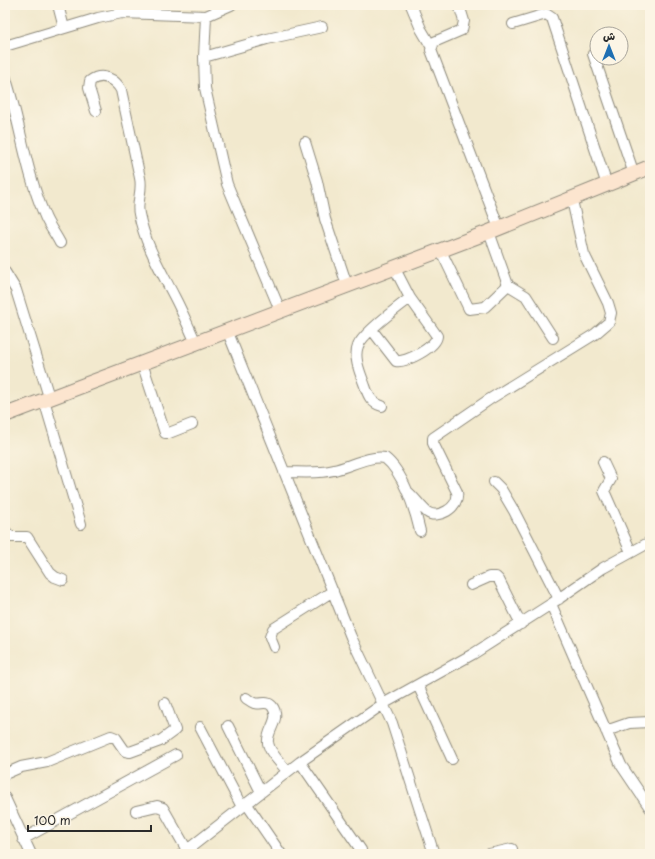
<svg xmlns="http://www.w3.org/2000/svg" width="655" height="859" viewBox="0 0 655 859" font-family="'Playpen Sans','Playpen Sans Arabic',sans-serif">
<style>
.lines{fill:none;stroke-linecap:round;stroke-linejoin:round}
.street-casing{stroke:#8e8a7c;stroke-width:12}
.secondary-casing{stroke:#8e8a7c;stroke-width:16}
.street{stroke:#fff;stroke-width:10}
.secondary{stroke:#fce5cf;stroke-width:14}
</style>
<rect width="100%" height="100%" fill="#fcf5e5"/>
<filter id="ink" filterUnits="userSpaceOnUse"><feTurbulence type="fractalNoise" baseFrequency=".025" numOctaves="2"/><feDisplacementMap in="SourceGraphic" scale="8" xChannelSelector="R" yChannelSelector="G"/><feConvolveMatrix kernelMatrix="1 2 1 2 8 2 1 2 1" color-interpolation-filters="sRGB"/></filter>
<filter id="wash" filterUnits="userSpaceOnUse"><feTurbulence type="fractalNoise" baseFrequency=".012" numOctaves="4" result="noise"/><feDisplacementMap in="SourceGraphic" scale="16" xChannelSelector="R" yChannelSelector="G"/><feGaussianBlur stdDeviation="0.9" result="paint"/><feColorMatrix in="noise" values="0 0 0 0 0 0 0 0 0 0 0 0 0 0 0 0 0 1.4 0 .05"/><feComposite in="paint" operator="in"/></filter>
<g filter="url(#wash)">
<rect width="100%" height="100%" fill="#f2e9ce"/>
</g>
<g filter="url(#ink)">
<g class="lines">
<g class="street-casing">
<path id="street" d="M58,5L64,28
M231,5L206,16L204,57L205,88L227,184L280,310
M411,5L421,29L431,46
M459,5L464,21L462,30L434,42L431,50L499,228
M513,24L546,14L552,18L607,185
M5,46L98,18L122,13L206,16
M593,54L634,174
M204,57L267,39L322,27
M5,76C20,121 25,169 44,214C48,225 55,233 60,243
M96,111L89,88L90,81C102,72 115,79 121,90L140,178C143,191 136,202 139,214C145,244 160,269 174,296C182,311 189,328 196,343
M305,142L317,181L325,219L347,285
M489,232L508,285L526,296L553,338
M440,249L469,309L485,307L508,285
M5,272L16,290L49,397
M227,330L351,637L383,704L473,654L551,604L603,568L650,542
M372,330L396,361C406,363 436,347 437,336L410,298
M142,363L165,433H169L192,424
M44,400L81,524
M382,406C371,403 368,395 365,386C361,375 353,358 358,346C362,334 398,307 410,298L394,267
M603,462L611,479L604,491L631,552
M284,472C301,472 318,474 334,470C349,467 369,455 385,458C403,472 415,509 420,531
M494,482L501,489L514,511L559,599
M407,491C414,497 420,506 427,512C437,520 460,508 457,492L433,443V438L490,399L595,334L609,322L611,313L608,303L584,254L572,200
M5,531L11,537H27L50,573L55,577L63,580
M471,585L489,577H496L499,580L521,624
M551,604L621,765L650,808
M274,647L270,637L273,629L333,591
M418,685L452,759
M246,698C249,700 251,702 254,703C260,705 267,700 272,706C282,719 266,730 268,743C270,754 281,763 287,771
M228,726L261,792
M200,727L242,807
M606,731L629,723L650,722
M300,762L361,850
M5,774L21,767L47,762L111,736L116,738L125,751L130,752L160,741L175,730L165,703
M5,798L31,854
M246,803L281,854
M136,811L157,806L163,808L187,850
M23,839L176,755
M182,854L300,762L383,704L392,723L434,854
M489,854L512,849"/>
</g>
<g class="secondary-casing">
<path id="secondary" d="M5,415L489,232L650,167"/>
</g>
<use href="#street" class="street"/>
<use href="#secondary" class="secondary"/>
</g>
</g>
<rect width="655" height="859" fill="none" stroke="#fcf5e5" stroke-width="20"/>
<g transform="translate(609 46)"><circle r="19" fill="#fcf5e5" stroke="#a8a49b"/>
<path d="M0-3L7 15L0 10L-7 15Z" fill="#1f6fb2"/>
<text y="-6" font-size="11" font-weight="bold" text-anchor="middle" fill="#2b2b2b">ش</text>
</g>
<path d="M28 825v6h123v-6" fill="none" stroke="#2b2b2b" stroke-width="2"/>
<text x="34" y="825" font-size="12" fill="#2b2b2b" stroke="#fcf5e5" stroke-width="3" paint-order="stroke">100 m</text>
</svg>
